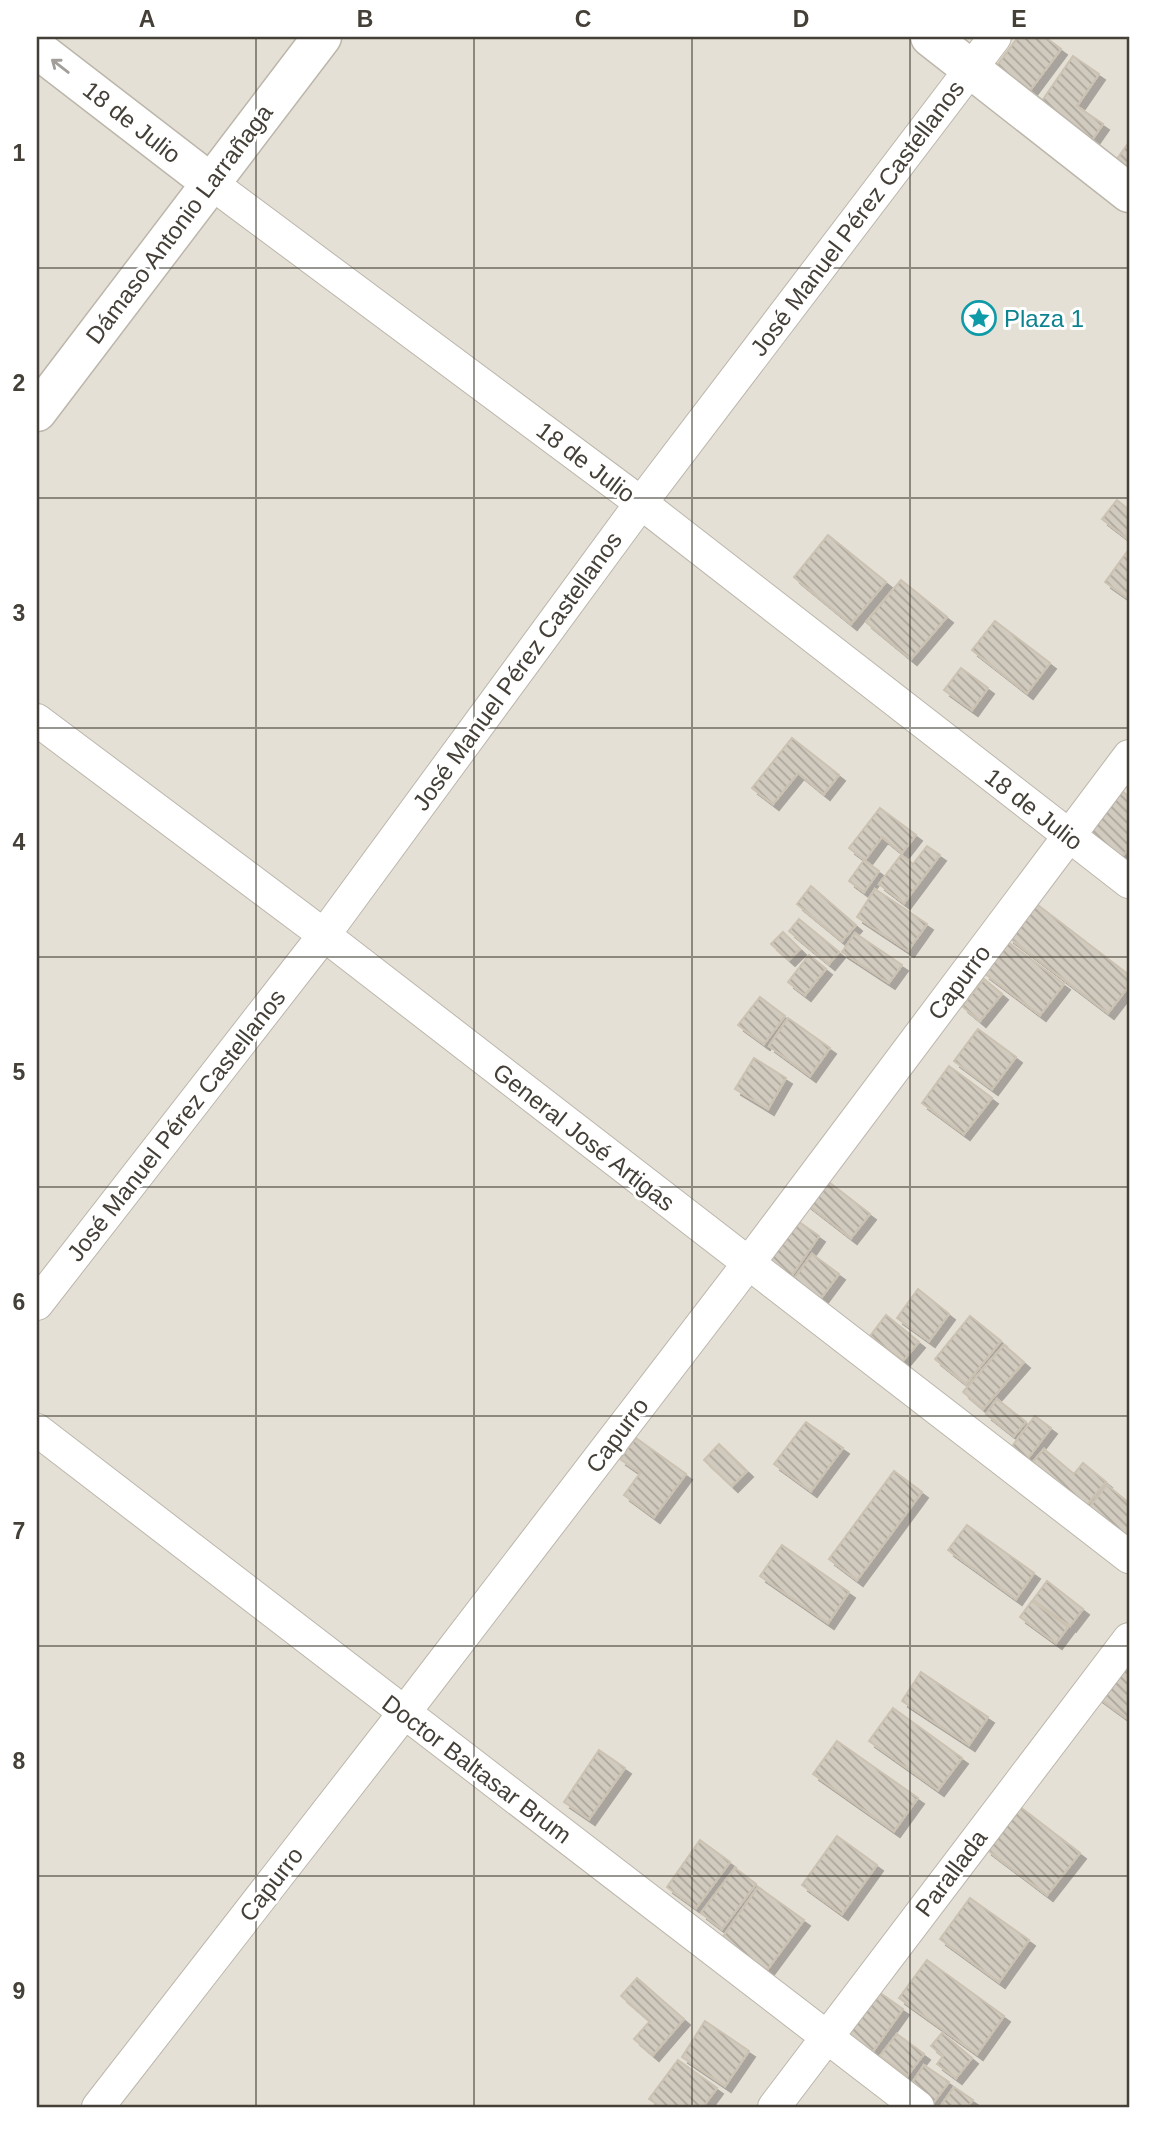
<svg xmlns="http://www.w3.org/2000/svg" width="1166" height="2144" viewBox="0 0 1166 2144" font-family="Helvetica,sans-serif">
<style>
.residential{fill:#e5e0d6}
.building{fill:url(#building-back-hatch);stroke:#cbc2b2;stroke-width:2;filter:url(#shadow)}
.lines{fill:none;stroke-linecap:round;stroke-linejoin:round}
.minor-casing{stroke:#bcb6ab;stroke-width:34}
.tertiary-casing{stroke:#bcb6ab;stroke-width:41}
.minor{stroke:#fff;stroke-width:32}
.tertiary{stroke:#fff;stroke-width:38}
.oneway{stroke:#a29f9b}
.grid{fill:none;stroke:#443f37;stroke-width:2;stroke-opacity:0.55}
.labels{text-anchor:middle;dominant-baseline:central;stroke-width:6;stroke-linejoin:round;paint-order:stroke}
.street-label{font-size:24px;fill:#443f37;stroke:#fff}
.culture-label{font-size:24px;fill:#0d838f;stroke:#fff;text-anchor:start}
.neatline{fill:none;stroke:#443f37;stroke-width:2.5}
.grid-label{font-size:23px;text-anchor:middle;font-weight:bold;fill:#443f37}
</style>
<defs>
<pattern id="building-back-hatch" width="6" height="6" patternUnits="userSpaceOnUse" patternTransform="scale(1.75)"><rect width="6" height="6" fill="#d1cabe"/><path d="M-1 5l2 2M0 0l6 6M5-1l2 2" fill="none" stroke="#aba59b"/></pattern>
<filter id="shadow"><feDropShadow dx="6" dy="6" stdDeviation="0" flood-color="#0004"/></filter>
</defs>
<rect width="100%" height="100%" fill="#f1eee7"/>
<path class="residential" d="M37,37H1129V2107H37Z"/>
<path class="building" d="M1018,37H1045L1061,49L1025,97L992,72Z
M1073,56L1099,74L1077,106L1103,124L1089,144L1037,108Z
M1129,142V175L1114,163Z
M1117,500L1129,510V540L1102,519Z
M828,535L886,582L851,624L794,577Z
M1129,549V599L1105,582Z
M901,580L947,617L911,659L866,622Z
M995,621L1050,663L1027,693L972,650Z
M961,668L988,688L972,710L944,690Z
M792,738L839,775L824,794L798,773L773,804L752,788Z
M1122,791L1129,797V848L1117,863L1085,838Z
M880,808L916,835L902,853L882,837L865,860L849,848Z
M927,846L940,855L904,903L879,884L901,855L913,864Z
M864,860L879,871L864,892L849,881Z
M811,886L856,925L842,941L797,904Z
M875,889L927,924L908,951L857,917Z
M1034,902L1129,975V986L1108,1013L1008,937Z
M799,919L839,952L829,964L789,931Z
M783,932L800,949L789,960L771,944Z
M855,933L902,965L889,983L842,952Z
M1008,942L1064,984L1040,1015L984,973Z
M809,955L826,969L805,995L788,982Z
M984,979L1002,994L980,1021L962,1006Z
M760,997L785,1016L764,1044L738,1025Z
M788,1018L830,1048L810,1076L769,1046Z
M978,1029L1016,1057L992,1089L954,1061Z
M754,1058L786,1078L768,1109L735,1089Z
M949,1066L992,1098L964,1134L922,1103Z
M821,1176L870,1214L851,1238L802,1200Z
M795,1219L819,1236L786,1284L762,1266Z
M812,1254L839,1274L818,1302L791,1283Z
M918,1289L949,1314L929,1341L897,1318Z
M886,1315L919,1342L903,1361L870,1336Z
M970,1316L1001,1341L966,1384L935,1359Z
M1004,1345L1024,1362L983,1409L963,1392Z
M997,1399L1026,1422L1014,1436L986,1414Z
M1035,1416L1051,1428L1022,1466L1006,1454Z
M806,1422L843,1448L811,1491L774,1464Z
M636,1438L686,1474L654,1517L624,1495L640,1473L620,1459Z
M719,1444L747,1471L732,1486L704,1460Z
M1044,1449L1074,1474L1083,1463L1106,1482L1086,1506L1033,1462Z
M894,1471L922,1492L857,1580L829,1559Z
M1107,1485L1129,1503V1542L1088,1509Z
M967,1525L1034,1573L1016,1599L948,1550Z
M782,1545L849,1592L828,1623L760,1576Z
M1047,1581L1083,1609L1070,1626L1033,1600Z
M1032,1601L1068,1627L1056,1643L1020,1617Z
M1129,1648V1720L1095,1695Z
M921,1672L988,1717L969,1745L902,1701Z
M893,1708L962,1758L938,1790L869,1741Z
M837,1741L918,1798L894,1831L813,1774Z
M599,1750L625,1768L589,1819L564,1802Z
M1019,1806L1080,1853L1047,1895L986,1849Z
M837,1836L877,1865L842,1914L802,1885Z
M700,1840L730,1862L696,1908L667,1887Z
M735,1868L756,1884L722,1929L701,1913Z
M758,1887L804,1920L767,1970L722,1938Z
M970,1898L1029,1940L999,1982L940,1939Z
M927,1960L1004,2016L977,2054L899,1998Z
M637,1978L684,2019L653,2055L634,2039L650,2021L621,1996Z
M876,1990L903,2009L871,2054L844,2034Z
M705,2021L749,2051L725,2086L682,2057Z
M942,2033L972,2058L956,2078L937,2064L943,2056L931,2046Z
M897,2034L924,2054L907,2076L880,2056Z
M678,2060L717,2088L703,2107H661L649,2099Z
M924,2065L949,2082L934,2102L910,2086Z
M954,2087L973,2100L967,2107H940Z"/>
<g class="lines">
<g class="minor-casing">
<path id="minor" d="M211,183L641,503L1129,882
M37,720L324,935L1129,1557
M37,1304L324,935L641,503L995,37
M37,1430L918,2107
M98,2107L404,1713L748,1264L1129,756
M774,2107L1129,1639"/>
</g>
<g class="tertiary-casing">
<path id="tertiary" d="M930,37L1129,193
M37,49L211,183
M37,412L322,37"/>
</g>
<use href="#minor" class="minor"/>
<use href="#tertiary" class="tertiary"/>
</g>
<defs><path id="oneway-shaft" d="M-6 0H5M1.5-3L5.5 0L1.5 3" fill="none" stroke-width="1.6" stroke-linecap="round" stroke-linejoin="round" transform="scale(1.75)"/></defs>
<use class="oneway" href="#oneway-shaft" transform="translate(60 66) rotate(-142)"/>
<path class="grid" d="M256,37V2107M474,37V2107M692,37V2107M910,37V2107M37,268H1129M37,498H1129M37,728H1129M37,957H1129M37,1187H1129M37,1416H1129M37,1646H1129M37,1876H1129"/>
<defs>
<g id="sight-ring" transform="scale(1.75)"><circle r="9.5" fill="#fff" stroke="#0f9aa8" stroke-width="1.5"/><path d="M0-6L1.8-2.2L6-1.7L2.9 1.2L3.7 5.4L0 3.3L-3.7 5.4L-2.9 1.2L-6-1.7L-1.8-2.2Z" fill="#0f9aa8"/></g>
</defs>
<g fill-rule="evenodd">
<use href="#sight-ring" x="979" y="318"/>
</g>
<g class="labels">
<g class="street-label">
<text transform="translate(132 122) rotate(38)">18 de Julio</text>
<text transform="translate(857 218) rotate(-53)">José Manuel Pérez Castellanos</text>
<text transform="translate(179 224) rotate(-53)">Dámaso Antonio Larrañaga</text>
<text transform="translate(586 462) rotate(37)">18 de Julio</text>
<text transform="translate(517 671) rotate(-54)">José Manuel Pérez Castellanos</text>
<text transform="translate(1034 809) rotate(38)">18 de Julio</text>
<text transform="translate(959 982) rotate(-53)">Capurro</text>
<text transform="translate(176 1125) rotate(-52)">José Manuel Pérez Castellanos</text>
<text transform="translate(584 1137) rotate(38)">General José Artigas</text>
<text transform="translate(617 1435) rotate(-53)">Capurro</text>
<text transform="translate(477 1769) rotate(37)">Doctor Baltasar Brum</text>
<text transform="translate(951 1873) rotate(-53)">Parallada</text>
<text transform="translate(271 1884) rotate(-52)">Capurro</text>
</g>
<g class="culture-label">
<text x="1004" y="318">Plaza 1</text>
</g>
</g>
<rect width="1166" height="2144" fill="none" stroke="#ffffff" stroke-width="77"/>
<rect x="38" y="38" width="1090" height="2068" class="neatline"/>
<g class="grid-label">
<text x="147" y="27">A</text>
<text x="365" y="27">B</text>
<text x="583" y="27">C</text>
<text x="801" y="27">D</text>
<text x="1019" y="27">E</text>
<text x="19" y="161">1</text>
<text x="19" y="391">2</text>
<text x="19" y="621">3</text>
<text x="19" y="850">4</text>
<text x="19" y="1080">5</text>
<text x="19" y="1310">6</text>
<text x="19" y="1539">7</text>
<text x="19" y="1769">8</text>
<text x="19" y="1999">9</text>
</g>
</svg>
